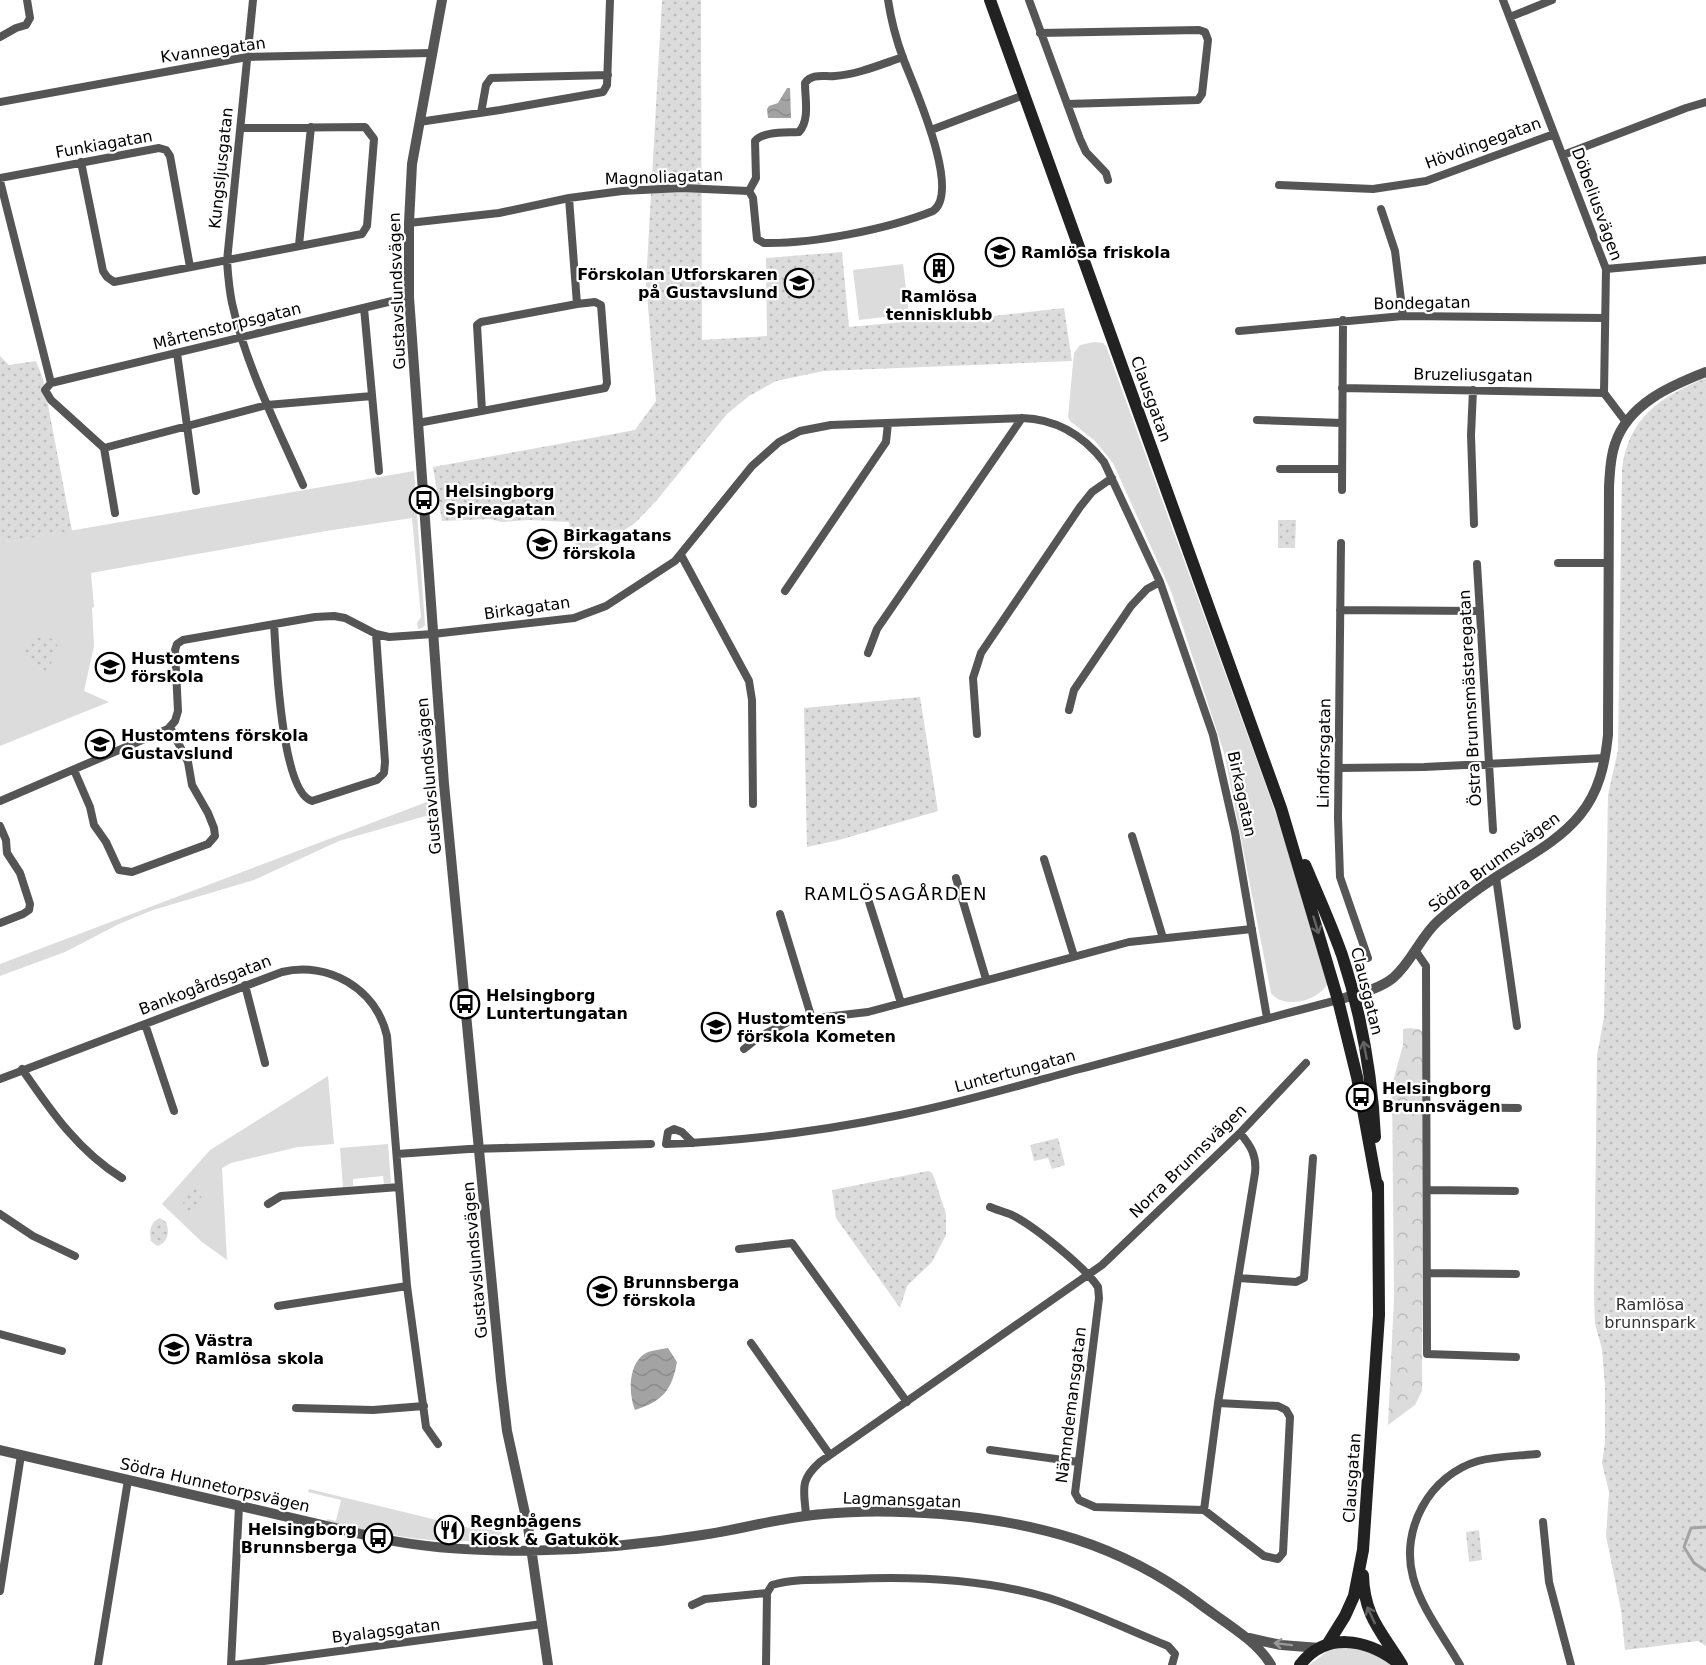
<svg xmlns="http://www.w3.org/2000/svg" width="1706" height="1665" viewBox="0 0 1706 1665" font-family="'DejaVu Sans',sans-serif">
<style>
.green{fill:#dcdcdc}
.forest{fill:url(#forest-crowns)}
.park{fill:url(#park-dots)}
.water{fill:url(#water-waves)}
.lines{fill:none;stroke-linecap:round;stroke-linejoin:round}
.stream{stroke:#a3a3a3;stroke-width:3}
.minor{stroke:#555;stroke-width:8}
.tertiary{stroke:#555;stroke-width:10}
.secondary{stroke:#222;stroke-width:12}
.oneway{stroke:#646464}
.oneway2{stroke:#999}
.labels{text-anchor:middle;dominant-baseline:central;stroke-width:4.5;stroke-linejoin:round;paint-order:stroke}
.street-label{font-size:16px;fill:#000;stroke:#fff}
.poi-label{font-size:16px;font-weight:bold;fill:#000;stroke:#fff;text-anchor:start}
.park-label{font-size:16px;fill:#333;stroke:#fff}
.neighbourhood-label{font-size:18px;letter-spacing:1.5px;fill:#000;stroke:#fff}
</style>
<defs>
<pattern id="forest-crowns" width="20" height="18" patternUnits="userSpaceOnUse" patternTransform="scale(1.5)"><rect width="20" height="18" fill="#dcdcdc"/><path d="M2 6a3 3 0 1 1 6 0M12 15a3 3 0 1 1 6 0" fill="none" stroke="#bbb"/></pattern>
<pattern id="park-dots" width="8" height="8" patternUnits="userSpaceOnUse" patternTransform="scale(1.5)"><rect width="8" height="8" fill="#dcdcdc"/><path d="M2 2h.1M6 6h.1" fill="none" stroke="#bbb" stroke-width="1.8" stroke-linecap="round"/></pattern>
<pattern id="water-waves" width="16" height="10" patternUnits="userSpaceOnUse" patternTransform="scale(1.5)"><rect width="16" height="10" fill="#a3a3a3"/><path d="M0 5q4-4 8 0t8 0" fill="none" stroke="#8b8b8b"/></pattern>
</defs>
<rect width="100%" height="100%" fill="#fff"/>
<path class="green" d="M903,264L909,314L859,320L853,270Z
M1094,342L1103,343L1106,346L1269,794L1291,858L1328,983C1319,1001 1284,1010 1271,993L1225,756L1171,591L1113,463L1095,441L1070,421L1068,417L1074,353L1080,345Z
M414,471L425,625L422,628L418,629L417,623L421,617L412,518L326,531L91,573L94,607L92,608L94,646L84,691L109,702L0,746V543Z
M432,800V813L429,815L339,841L254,880L153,910L119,924L65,952L0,976V964Z
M328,1076L334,1144L298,1147L231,1163L222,1168L227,1260L202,1242L162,1204L210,1150Z
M388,1144L391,1183L384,1184L383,1176L353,1179V1186L343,1187L340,1148Z
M309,1489L470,1528L501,1531L502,1534L500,1538C441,1547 385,1535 327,1521V1519L336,1521L341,1500L308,1492Z
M1344,1647H1361L1392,1665H1309L1328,1651Z"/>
<path class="forest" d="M1409,1028L1419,1029L1423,1032L1422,1391L1415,1405L1388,1425L1394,1298L1392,1085L1403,1045V1029Z"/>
<path class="park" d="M662,0H701L702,340L767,336L766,258L842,252L849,327L924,320H958L1064,308L1072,361L824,371L776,381L749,396L727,414L657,500L636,522L613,538L580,554L571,534L569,522L529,520L502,522L490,519L442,521L433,467L635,430L656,401L646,283Z
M0,356L9,365L36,361L43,379L72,531L0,543Z
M1706,378V1646L1698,1641L1625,1650L1621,1610L1606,1536L1609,1492L1602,1463L1605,1443V1387L1602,1349L1595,1324L1594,1296L1597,1056L1604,1017L1608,795L1618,750L1622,469C1628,418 1661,396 1706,378Z
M1278,520H1296L1295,548H1278Z
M44,636L52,639L58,646L53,661L44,672L21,652L32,639Z
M920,697L938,811L839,840L807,847L804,708Z
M1058,1138L1065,1165L1052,1169L1048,1158L1034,1161L1030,1145Z
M928,1171L931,1172L934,1177L946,1214V1235L932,1262L907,1286L900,1308L836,1218L832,1190Z
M196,1189L201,1195L202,1205L197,1212L188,1214L183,1209C183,1200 186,1190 196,1189Z
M160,1218L166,1222C170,1232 168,1243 157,1246L151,1241C149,1232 150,1222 160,1218Z
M1479,1530L1482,1560L1469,1562L1466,1532Z"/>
<path class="water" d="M787,88H790L791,118H768L767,109L769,106L778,103Z
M668,1348L677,1362C672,1390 663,1401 635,1410C628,1393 628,1361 648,1352C654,1350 662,1349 668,1348Z"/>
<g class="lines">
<path class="stream" d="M1706,1527L1691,1528L1684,1547L1694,1563L1706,1571"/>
<path class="minor" d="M253,0L227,261C228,275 229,289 232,303C246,366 277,426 303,485
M1029,0L1080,139L1086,152L1106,173L1108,180
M1503,0L1606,269L1604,393L1626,422
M1510,17L1552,0
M1040,33L1199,30L1205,32L1208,40L1202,94L1198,100L1067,104
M0,37L16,28L26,25L30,18L27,0
M0,102L247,57L432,53
M481,113L486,85L491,78L608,75
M419,122L500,110L603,92L607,85L610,0
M931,130L1024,95
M1563,155L1686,108L1706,102
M81,162L103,271L107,277L114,282L362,234L367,226L374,139L365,127L241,128
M0,178L159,148L166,150L170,156L190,267
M0,181L51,383
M1279,185L1373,189L1426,181L1554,134
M749,191L756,178L755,141C763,131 786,133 799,132C810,120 805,99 805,83C812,73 824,77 835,76C856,75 882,64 903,57
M1381,209L1395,251L1403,316
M409,223L499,213L569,198L622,191L682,188L749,191L753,198L757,239L764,243C813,244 888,229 933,211C962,191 913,85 903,58C896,39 891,20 888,0
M299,245L311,127
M1606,269L1706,260
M364,308L379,471
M1239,331L1403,316L1605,318
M177,353L196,491
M1342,388L1604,393
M1473,390L1471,435L1474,524
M482,411L477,325L481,322L577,304
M1257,420L1342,423
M418,423L605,388L607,383L601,305L595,302L577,304L569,198
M104,448L267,405L372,396
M1280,469H1341
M1342,490L1343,320
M115,513L104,448L51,400L45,390L51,383L409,297
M1341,543L1338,818L1340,877L1368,958
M681,555L749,681L752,700L753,804
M1558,563H1609
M1477,564L1493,830
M785,591L886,442L888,423
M1340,610L1480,611
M274,624C276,655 281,792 312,801L377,780L384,773L385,762L376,634
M868,653L877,629L1022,418
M1069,710L1074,690L1131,606L1147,589L1160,582
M977,734L973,678L981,653L1080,507L1092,492L1112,478
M1339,768L1424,767L1605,758
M74,770L90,807L94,825L106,842L119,870L132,872L208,844L215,836L214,828L208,813L192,785L188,762L170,727
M0,801L168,729L175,721L178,711L175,650L177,644L183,640L315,617L334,616L345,618L376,634L389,637L433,634L574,618L606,606L675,561L752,466L779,442L800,431L831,425L1022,418C1057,419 1083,435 1104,462L1160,582L1213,735L1235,832L1267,1018
M0,826L6,840L7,853L20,873L30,904L29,910L23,914L0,923
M1132,836L1163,938
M1044,859L1074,956
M1496,877L1517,1026
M956,878L986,979
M869,902L901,1003
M780,914L812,1019
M1415,950L1426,966L1427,1354L1516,1357
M245,985L265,1063
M145,1024L174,1111
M744,1049L759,1037L790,1021L868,1012L1129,942L1252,929
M22,1069C51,1111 78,1151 122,1178
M0,1079L282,972C328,961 376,988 387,1036L407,1286L426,1427L438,1444
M1427,1107L1518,1108
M693,1143L682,1132L674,1129L668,1132L666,1144C745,1141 823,1131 900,1115C961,1103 1020,1085 1080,1069C1166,1046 1252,1022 1338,1000
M397,1154L469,1149L651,1144
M1427,1190L1515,1191
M268,1204L281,1196L399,1187
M990,1207C997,1210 1005,1212 1012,1215C1034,1226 1085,1267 1098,1287L1099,1298L1075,1493L1079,1500L1095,1507L1204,1510L1264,1556L1278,1559L1283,1553L1290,1417L1286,1410L1278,1406L1218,1403
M0,1214L33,1236L75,1256
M739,1249L792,1243L907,1402
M1427,1273L1516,1274
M1238,1278L1296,1282L1304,1278L1313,1158
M278,1306L407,1286
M0,1334L62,1351
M751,1343L830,1455
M296,1408L373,1410L424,1406
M990,1450L1078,1462
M1204,1510L1218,1403L1255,1173C1257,1156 1251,1146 1240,1133
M806,1515C804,1489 799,1481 820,1462L1102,1265L1240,1133L1306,1063
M1543,1522L1549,1582L1571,1665
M0,1591L21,1455
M692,1605L705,1599L767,1593
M98,1665L128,1480
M231,1665L239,1506
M234,1665L542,1624
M766,1665L767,1593L772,1585C796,1578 825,1580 850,1579C916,1576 985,1579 1049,1598C1090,1611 1128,1630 1168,1646L1175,1654L1172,1665
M1460,1665C1444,1637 1421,1608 1413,1577C1400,1529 1430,1475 1478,1461C1497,1456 1517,1456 1537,1454"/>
<path class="tertiary" d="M442,0L412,164L409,223V297L444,784L501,1380L507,1431L528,1527L548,1665
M1338,1000C1356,994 1378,990 1393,978C1412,962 1420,937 1438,921C1456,905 1476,890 1496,877C1525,858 1558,842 1580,815C1599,792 1605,764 1608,735L1609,486C1610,472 1610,458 1615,444C1628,404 1670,386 1706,372
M0,1450L378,1538C477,1559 602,1551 702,1535C743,1529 782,1517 823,1514C862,1510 902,1511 941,1514C1036,1522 1119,1544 1196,1601C1220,1620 1256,1639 1271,1665
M1249,1638L1281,1645L1320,1648"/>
<path class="secondary" d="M990,0L1281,808L1338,1000L1357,1077L1378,1192
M1305,865C1318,895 1331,924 1342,955C1361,1013 1372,1075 1375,1137
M1363,1575C1364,1617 1382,1632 1402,1665
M1327,1645L1345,1616L1354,1596L1363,1550L1379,1315L1378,1184
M1300,1665C1326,1631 1366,1639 1397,1662"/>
</g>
<defs><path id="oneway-shaft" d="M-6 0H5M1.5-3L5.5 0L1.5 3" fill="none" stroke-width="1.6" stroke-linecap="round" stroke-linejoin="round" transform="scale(1.5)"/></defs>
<g class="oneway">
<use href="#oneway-shaft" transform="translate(1316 925) rotate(73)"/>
<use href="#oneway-shaft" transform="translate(1365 1050) rotate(-101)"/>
<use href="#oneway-shaft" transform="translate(1371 1615) rotate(-115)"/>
</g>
<use class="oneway2" href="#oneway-shaft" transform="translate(1283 1644) rotate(-173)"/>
<defs>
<g id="school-ring" transform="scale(1.5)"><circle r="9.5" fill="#fff" stroke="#000" stroke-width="1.5"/><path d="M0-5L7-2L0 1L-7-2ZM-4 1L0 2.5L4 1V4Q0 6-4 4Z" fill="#000"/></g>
<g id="building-ring" transform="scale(1.5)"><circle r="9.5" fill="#fff" stroke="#000" stroke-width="1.5"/><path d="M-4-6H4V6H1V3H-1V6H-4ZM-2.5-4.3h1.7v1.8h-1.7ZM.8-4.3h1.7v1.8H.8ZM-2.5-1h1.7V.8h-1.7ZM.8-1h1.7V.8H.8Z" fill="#000"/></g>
<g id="bus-ring" transform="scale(1.5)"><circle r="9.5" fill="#fff" stroke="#000" stroke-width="1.5"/><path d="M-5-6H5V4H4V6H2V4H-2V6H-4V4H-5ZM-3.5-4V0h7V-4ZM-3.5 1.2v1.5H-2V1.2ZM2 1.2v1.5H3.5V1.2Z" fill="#000"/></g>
<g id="restaurant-ring" transform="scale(1.5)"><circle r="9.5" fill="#fff" stroke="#000" stroke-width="1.5"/><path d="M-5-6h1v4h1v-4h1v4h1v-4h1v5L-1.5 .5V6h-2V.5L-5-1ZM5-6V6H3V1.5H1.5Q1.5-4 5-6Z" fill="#000"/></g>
</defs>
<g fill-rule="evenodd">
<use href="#school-ring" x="1000" y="252"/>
<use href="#building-ring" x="939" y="268"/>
<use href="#school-ring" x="799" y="283"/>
<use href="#bus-ring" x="424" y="500"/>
<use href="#school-ring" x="542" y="544"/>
<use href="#school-ring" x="110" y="667"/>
<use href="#school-ring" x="100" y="744"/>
<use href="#bus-ring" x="465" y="1004"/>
<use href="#school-ring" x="716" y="1027"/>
<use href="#bus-ring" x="1361" y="1097"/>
<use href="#school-ring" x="602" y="1291"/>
<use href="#school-ring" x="174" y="1349"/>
<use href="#restaurant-ring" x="449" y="1530"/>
<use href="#bus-ring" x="378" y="1538"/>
</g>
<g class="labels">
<g class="street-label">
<text transform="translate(213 50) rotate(-8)">Kvannegatan</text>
<text transform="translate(1483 143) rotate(-20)">Hövdingegatan</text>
<text transform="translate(104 144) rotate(-10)">Funkiagatan</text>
<text transform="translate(221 168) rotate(-84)">Kungsljusgatan</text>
<text transform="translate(664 177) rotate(-2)">Magnoliagatan</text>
<text transform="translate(1597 204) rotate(70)">Döbeliusvägen</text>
<text transform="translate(397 291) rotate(-92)">Gustavslundsvägen</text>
<text transform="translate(1422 303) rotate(-1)">Bondegatan</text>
<text transform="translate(227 326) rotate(-14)">Mårtenstorpsgatan</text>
<text transform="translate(1473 375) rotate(1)">Bruzeliusgatan</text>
<text transform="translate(1151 399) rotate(70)">Clausgatan</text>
<text transform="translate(527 608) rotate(-8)">Birkagatan</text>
<text transform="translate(1470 698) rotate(-93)">Östra Brunnsmästaregatan</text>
<text transform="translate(1324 753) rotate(-89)">Lindforsgatan</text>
<text transform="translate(429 776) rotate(-95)">Gustavslundsvägen</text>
<text transform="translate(1242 794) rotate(78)">Birkagatan</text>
<text transform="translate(1494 862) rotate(-36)">Södra Brunnsvägen</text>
<text transform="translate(205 985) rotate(-21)">Bankogårdsgatan</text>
<text transform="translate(1367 991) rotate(76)">Clausgatan</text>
<text transform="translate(1015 1071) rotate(-15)">Luntertungatan</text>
<text transform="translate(1188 1161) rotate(-44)">Norra Brunnsvägen</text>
<text transform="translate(475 1260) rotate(-95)">Gustavslundsvägen</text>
<text transform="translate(1071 1405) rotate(-83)">Nämndemansgatan</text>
<text transform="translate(1352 1478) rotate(-86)">Clausgatan</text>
<text transform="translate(215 1485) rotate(13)">Södra Hunnetorpsvägen</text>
<text transform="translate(902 1500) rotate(2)">Lagmansgatan</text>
<text transform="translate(386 1631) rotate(-7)">Byalagsgatan</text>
</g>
<g class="poi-label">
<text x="1021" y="252">Ramlösa friskola</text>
<text x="778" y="274" text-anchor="end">Förskolan Utforskaren<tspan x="778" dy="18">på Gustavslund</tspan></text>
<text x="939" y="296" text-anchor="middle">Ramlösa<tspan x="939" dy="18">tennisklubb</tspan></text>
<text x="445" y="491">Helsingborg<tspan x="445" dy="18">Spireagatan</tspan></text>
<text x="563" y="535">Birkagatans<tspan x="563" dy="18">förskola</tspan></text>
<text x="131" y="658">Hustomtens<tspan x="131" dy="18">förskola</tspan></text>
<text x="121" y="735">Hustomtens förskola<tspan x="121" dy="18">Gustavslund</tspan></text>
<text x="486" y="995">Helsingborg<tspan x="486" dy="18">Luntertungatan</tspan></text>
<text x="737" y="1018">Hustomtens<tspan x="737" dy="18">förskola Kometen</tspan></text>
<text x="1382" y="1088">Helsingborg<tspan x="1382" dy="18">Brunnsvägen</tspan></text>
<text x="623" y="1282">Brunnsberga<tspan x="623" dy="18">förskola</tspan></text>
<text x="195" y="1340">Västra<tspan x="195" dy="18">Ramlösa skola</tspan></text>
<text x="470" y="1521">Regnbågens<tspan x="470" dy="18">Kiosk &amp; Gatukök</tspan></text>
<text x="357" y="1529" text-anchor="end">Helsingborg<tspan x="357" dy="18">Brunnsberga</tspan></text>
</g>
<g class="park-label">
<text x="1650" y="1304">Ramlösa<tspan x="1650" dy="18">brunnspark</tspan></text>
</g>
<g class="neighbourhood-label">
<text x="896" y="893">RAMLÖSAGÅRDEN</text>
</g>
</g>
</svg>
